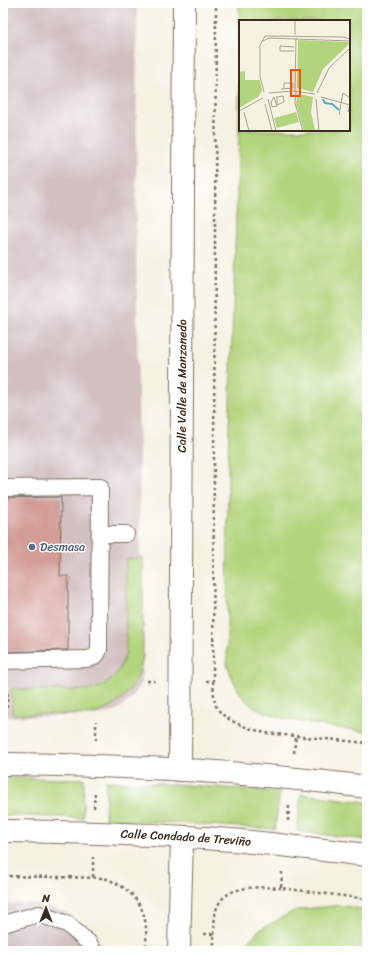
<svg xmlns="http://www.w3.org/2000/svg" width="370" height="954" viewBox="0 0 370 954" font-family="Sriracha,sans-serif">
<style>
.industrial{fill:#d2bfc0}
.green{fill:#b2d47c;stroke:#767f4d;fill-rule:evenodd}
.building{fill:#d39d97}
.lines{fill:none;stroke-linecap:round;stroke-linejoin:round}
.lane-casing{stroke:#7c7063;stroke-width:18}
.street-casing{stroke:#7c7063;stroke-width:24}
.path{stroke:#7c7063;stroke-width:2.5;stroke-dasharray:3 3;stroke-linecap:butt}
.lane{stroke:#fff;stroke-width:16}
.street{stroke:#fff;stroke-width:22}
.service-dot{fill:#5c6f8a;stroke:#fff;stroke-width:1.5}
.labels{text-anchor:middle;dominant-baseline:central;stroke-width:3;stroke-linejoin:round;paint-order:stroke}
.street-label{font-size:12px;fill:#3b2a1e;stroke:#fff}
.service-label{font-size:12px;fill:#4e5e75;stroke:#fff;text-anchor:start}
.inset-river{fill:none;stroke:#4ab8c4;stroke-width:2}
.inset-road{fill:none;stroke:#aba294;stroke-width:1}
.view{fill:#e8590c;fill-opacity:0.15;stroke:#e8590c;stroke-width:2}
.inset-edge{fill:none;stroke:#3b2a1e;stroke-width:2}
</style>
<rect width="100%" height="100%" fill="#fff"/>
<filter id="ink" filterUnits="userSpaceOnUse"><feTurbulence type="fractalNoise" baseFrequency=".025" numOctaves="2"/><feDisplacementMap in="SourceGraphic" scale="8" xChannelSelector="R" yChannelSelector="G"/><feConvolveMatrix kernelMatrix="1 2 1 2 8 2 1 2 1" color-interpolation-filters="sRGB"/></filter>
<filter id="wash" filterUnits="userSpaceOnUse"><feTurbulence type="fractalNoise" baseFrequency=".012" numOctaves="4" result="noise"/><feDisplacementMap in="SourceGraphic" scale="16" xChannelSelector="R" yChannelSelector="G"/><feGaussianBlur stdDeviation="0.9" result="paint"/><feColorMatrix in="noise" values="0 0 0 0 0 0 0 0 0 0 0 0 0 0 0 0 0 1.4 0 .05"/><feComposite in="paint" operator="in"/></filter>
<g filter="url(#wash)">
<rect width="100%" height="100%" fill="#f5f2e2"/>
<path class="industrial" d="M3,3H137L136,234L142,682L132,698L115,712L90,716L3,717Z
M37,903L67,913L88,929L106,951H3V904Z"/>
<path class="green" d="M239,3H367V732C337,727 274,722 250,704C238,695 233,679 227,665L228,458L239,132ZM240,21H349V130H240Z
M143,558V655C140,682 123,706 95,713C88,715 78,714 71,714C51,714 31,714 12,714V689C29,689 45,690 62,690C98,691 115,689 126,652V559Z
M3,778L84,779L83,818L3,815Z
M106,781L186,785L280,792L275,829L105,819Z
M301,794L367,802V840L297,831Z
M340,905L367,910V951H238L259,930L296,910Z"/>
<g id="blocks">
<path class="building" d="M61,497L60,576H68V650L3,652V498Z"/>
</g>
</g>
<g filter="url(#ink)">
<use href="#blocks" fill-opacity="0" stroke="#7c7063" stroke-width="1"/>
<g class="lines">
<g class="lane-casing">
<path id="lane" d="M3,488L100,487L99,649C97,656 94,658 87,659L3,661
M100,534H126
M3,924L39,914L67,924L89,943L93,951"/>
</g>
<g class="street-casing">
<g id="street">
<path d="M3,764C125,765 246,771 367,787"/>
<path id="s1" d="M180,770L184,3"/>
<path id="s2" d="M3,831C79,832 155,834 231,840C276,844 322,850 367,855"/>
<path d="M179,951L182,837"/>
</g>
</g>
<path class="path" d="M147,681H155
M206,681H213L216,3
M213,681C214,688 213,699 216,706C224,722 249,728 265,733L367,743
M6,720L8,690
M96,740V721
M294,753L296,736
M94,808L95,791
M288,821L289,804
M282,872L281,888L367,899
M3,876L104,878C124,885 141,898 145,920C147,930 146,941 146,951
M93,877V857
M204,934H214V951
M214,934C215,928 214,921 215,915C220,883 257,887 281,888"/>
<use href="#lane" class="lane"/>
<use href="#street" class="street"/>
</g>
</g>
<circle class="service-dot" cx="32" cy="547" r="4"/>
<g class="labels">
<g class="street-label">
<text stroke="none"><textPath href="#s1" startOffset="384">Calle Valle de Manzanedo</textPath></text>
<text stroke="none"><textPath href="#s2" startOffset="183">Calle Condado de Treviño</textPath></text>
</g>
<g class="service-label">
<text x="40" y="547">Desmasa</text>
</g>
</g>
<g transform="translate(239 20)">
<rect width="111" height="111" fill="#f5f2e2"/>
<path d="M59,20L109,22L110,24L84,49L74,72L58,68ZM6,51V60H21L23,71L19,77L0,88V52ZM61,74L74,77L72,92L76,111H65L57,84L58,76ZM57,92L60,102L38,108L35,98Z" fill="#b2d47c"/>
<path class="inset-river" d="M84,79L86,83L93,84L100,90"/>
<path class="inset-road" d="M56,0V15M24,21L30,18L111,21M55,27L41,26V31H55M42,69L54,68V63H45V68M56,71L57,18M25,72L21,56V25L26,16L104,17L111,19M57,72L56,83L64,111M30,73L54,71L76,74M78,73L90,48L111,28M38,76V85L45,82L44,76L38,77M35,77L38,86L33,87L32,82ZM82,77L111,85L109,92M29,79L37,111M77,79L80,111M26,84L33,111M0,91L24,78M5,92L10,111M100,95L104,73L111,78"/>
<path class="view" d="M52,50H61V76H52Z"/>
<rect width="111" height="111" class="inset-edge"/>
</g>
<rect width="370" height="954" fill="none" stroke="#fff" stroke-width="16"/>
<g transform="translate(46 908)" stroke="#ffffff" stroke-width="3" paint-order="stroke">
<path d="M0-3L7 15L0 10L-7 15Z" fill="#3b2a1e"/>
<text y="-6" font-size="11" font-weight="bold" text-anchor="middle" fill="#3b2a1e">N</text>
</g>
</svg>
